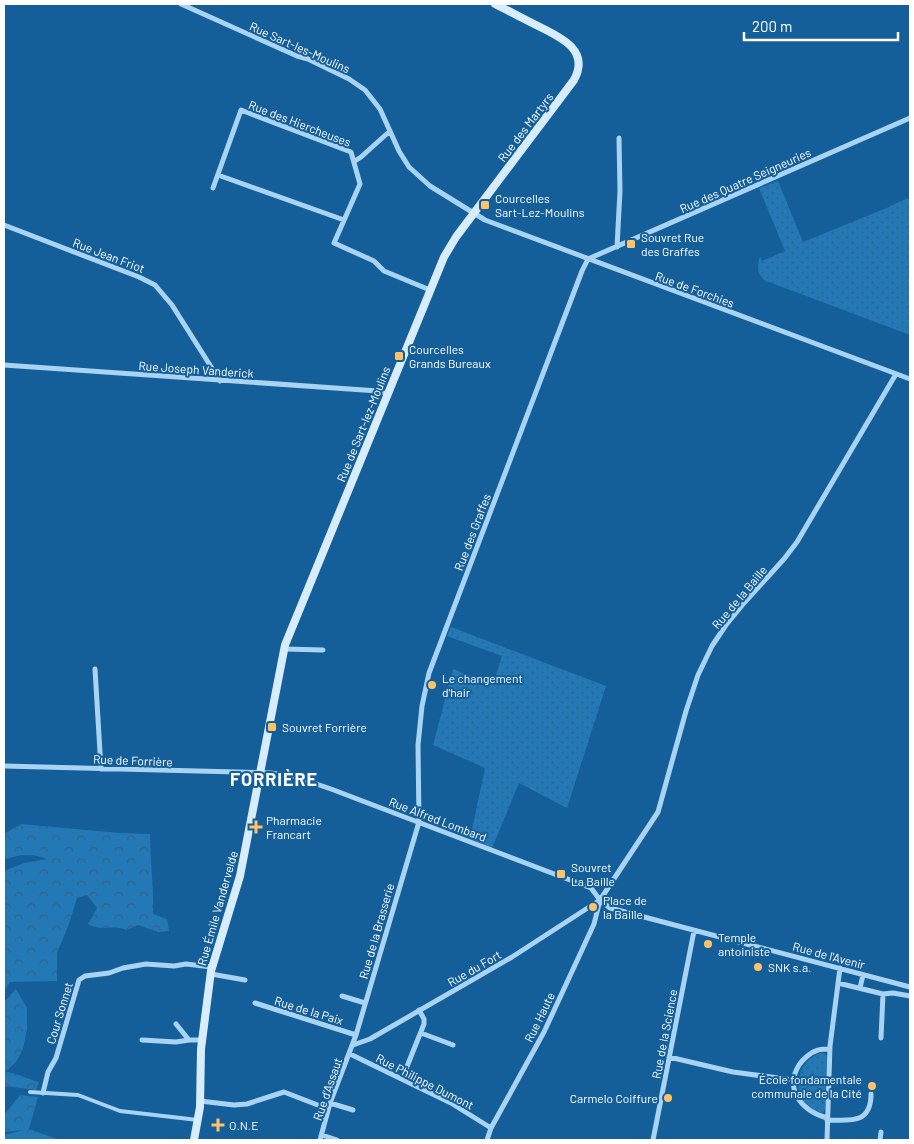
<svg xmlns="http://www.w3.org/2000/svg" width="914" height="1144" viewBox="0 0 914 1144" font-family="Barlow,sans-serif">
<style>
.grass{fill:url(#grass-dots)}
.forest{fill:url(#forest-crowns)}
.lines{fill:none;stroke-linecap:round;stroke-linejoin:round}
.pedestrian{stroke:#a8d3f3;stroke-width:4}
.minor{stroke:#a8d3f3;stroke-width:5}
.secondary{stroke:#d7ecfc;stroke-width:8}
.poi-dot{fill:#ffc26a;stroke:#145f99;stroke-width:2}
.labels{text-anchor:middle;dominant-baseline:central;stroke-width:4;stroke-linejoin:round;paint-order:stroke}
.street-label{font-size:12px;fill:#fff;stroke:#145f99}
.poi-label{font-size:12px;fill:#fff;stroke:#145f99;text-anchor:start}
.district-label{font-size:18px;font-weight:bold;letter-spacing:1px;fill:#fff;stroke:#145f99}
</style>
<defs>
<pattern id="grass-dots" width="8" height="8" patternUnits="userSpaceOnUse" patternTransform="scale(1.25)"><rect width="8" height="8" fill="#2378b6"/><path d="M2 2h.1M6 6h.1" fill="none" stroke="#386281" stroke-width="1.8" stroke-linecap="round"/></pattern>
<pattern id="forest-crowns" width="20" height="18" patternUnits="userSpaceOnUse" patternTransform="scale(1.25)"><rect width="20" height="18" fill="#2378b6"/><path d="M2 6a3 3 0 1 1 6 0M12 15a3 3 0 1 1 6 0" fill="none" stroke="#386281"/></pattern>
</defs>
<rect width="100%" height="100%" fill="#145f99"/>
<path class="grass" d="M778,181L803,242L884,209L910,197V335L769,282H767C756,274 757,268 760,256L762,261L785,251L759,188Z
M451,627L606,686L567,808L519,783L492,848L470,839L485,768L433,745L453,669L493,684L502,656L447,636Z
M823,1052L827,1056L825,1109L823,1113C789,1107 791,1062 823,1052Z"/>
<path class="forest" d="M21,824L120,833L150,834C150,861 154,887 153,914L167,919L169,931L158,932L138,925L127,930C111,924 101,932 88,924L97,908L87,895L77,898L69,924L57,953V981L10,982L4,991V871L24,863L47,859C32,853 19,854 4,860V834Z
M16,989L27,1008V1029L23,1049L16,1062L5,1072C17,1073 27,1079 39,1082L36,1090L4,1086V1002Z
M20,1095L38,1097L29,1129L60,1140H4V1135L24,1130L4,1132V1115Z"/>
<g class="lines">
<path class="pedestrian" d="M30,1092L78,1095L120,1111L198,1120"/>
<path class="minor" d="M181,4L297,56L308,59L349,79L365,90L380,109L399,151L409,167L430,186L485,220L910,379
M355,161L361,157L390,131
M218,175L344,220
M213,188L241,110L351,152L360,184L334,243L374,261L384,271L430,290
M4,225L139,277L155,285L172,305L220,381
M617,247L620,191L619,138
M588,259L910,118
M4,365L378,391L387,394
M284,649L323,650
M95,669L101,769
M4,766L271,773L293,776L331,789L578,883L591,888L600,900L610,908L910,987
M211,974L245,980
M838,983L883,994L893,993L910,996
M860,988L863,975
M342,996L365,1003
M255,1003L356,1035
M176,1024L189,1040
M421,1033L453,1045
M881,1038L883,994
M142,1040L176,1042L189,1040H203
M353,1045L370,1039L512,957L600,900L658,812L686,711L698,675L712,646L726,625L744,603L784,559L797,542L896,374
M350,1054L451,1103L491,1128
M669,1057L733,1072L793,1080
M402,1079L424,1024V1019L419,1010
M43,1093L48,1072L56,1058L79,980L85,976L109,973L123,968L146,964L174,966L186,964L212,967
M200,1101L234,1105L247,1104L284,1092L328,1109
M330,1103L353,1110
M827,1118C802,1111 784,1090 799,1065C803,1059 811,1052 818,1050C821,1049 826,1049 830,1049
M827,1120C849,1120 871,1125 871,1094
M322,1135L337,1140
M320,1140L330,1103L356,1035L419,822L418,745L422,706L429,673L582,271L588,259
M487,1140L491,1128L544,1032L594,924L600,900
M653,1140L694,931
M827,1140L830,1046L840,968
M880,1140L881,1132"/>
<path class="secondary" d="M194,1140L200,1107L201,1049L211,971L240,876L285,645L444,257L456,237L574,80C591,49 558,36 536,25C522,18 509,11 495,4"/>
</g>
<g class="poi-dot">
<rect x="480" y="200" width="10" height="10" rx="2.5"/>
<rect x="626" y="239" width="10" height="10" rx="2.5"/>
<rect x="394" y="351" width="10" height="10" rx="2.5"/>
<circle cx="432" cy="685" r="5"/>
<rect x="267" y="722" width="10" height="10" rx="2.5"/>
<path d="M253.5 819.5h5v5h5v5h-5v5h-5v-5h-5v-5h5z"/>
<rect x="556" y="869" width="10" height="10" rx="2.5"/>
<circle cx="593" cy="907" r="5"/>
<circle cx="708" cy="944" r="5"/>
<circle cx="758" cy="967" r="5"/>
<circle cx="872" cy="1086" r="5"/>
<circle cx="668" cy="1098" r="5"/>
<path d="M215.5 1117.5h5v5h5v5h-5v5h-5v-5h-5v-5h5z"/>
</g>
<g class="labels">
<g class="street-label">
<text transform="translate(300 47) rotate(24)">Rue Sart-les-Moulins</text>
<text transform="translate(300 123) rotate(21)">Rue des Hiercheuses</text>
<text transform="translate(525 127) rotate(-53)">Rue des Martyrs</text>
<text transform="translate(745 180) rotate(-24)">Rue des Quatre Seigneuries</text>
<text transform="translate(109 255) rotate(21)">Rue Jean Friot</text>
<text transform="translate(695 289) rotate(20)">Rue de Forchies</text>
<text transform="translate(196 369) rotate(4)">Rue Joseph Vanderick</text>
<text transform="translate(363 424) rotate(-68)">Rue de Sart-lez-Moulins</text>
<text transform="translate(472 532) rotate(-69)">Rue des Graffes</text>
<text transform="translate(739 597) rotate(-50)">Rue de la Baille</text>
<text transform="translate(133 760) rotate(2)">Rue de Forrière</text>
<text transform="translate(438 819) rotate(21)">Rue Alfred Lombard</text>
<text transform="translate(217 908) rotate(-74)">Rue Émile Vandervelde</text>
<text transform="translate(376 931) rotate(-74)">Rue de la Brasserie</text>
<text transform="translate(829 955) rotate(15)">Rue de l'Avenir</text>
<text transform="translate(474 968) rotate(-30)">Rue du Fort</text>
<text transform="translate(309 1010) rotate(17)">Rue de la Paix</text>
<text transform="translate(59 1013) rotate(-73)">Cour Sonnet</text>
<text transform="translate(539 1017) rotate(-64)">Rue Haute</text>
<text transform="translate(664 1034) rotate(-79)">Rue de la Science</text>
<text transform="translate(425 1081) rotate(27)">Rue Philippe Dumont</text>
<text transform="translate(327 1089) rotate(-71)">Rue d'Assaut</text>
</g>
<g class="poi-label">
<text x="495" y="198">Courcelles<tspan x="495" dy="14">Sart-Lez-Moulins</tspan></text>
<text x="641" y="237">Souvret Rue<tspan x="641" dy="14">des Graffes</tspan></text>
<text x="409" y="349">Courcelles<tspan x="409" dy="14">Grands Bureaux</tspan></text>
<text x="442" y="678">Le changement<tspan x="442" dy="14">d'hair</tspan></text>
<text x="282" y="727">Souvret Forrière</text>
<text x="266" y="820">Pharmacie<tspan x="266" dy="14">Francart</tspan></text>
<text x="571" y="867">Souvret<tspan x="571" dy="14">La Baille</tspan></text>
<text x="603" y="900">Place de<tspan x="603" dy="14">la Baille</tspan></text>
<text x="718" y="937">Temple<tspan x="718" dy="14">antoiniste</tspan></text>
<text x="768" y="967">SNK s.a.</text>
<text x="862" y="1079" text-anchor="end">École fondamentale<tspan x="862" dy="14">communale de la Cité</tspan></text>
<text x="658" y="1098" text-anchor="end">Carmelo Coiffure</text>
<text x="229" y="1125">O.N.E</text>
</g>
<g class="district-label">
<text x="274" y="779">FORRIÈRE</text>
</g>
</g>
<rect width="914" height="1144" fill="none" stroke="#ffffff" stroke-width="10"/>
<path d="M744 32v8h154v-8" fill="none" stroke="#ffffff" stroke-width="2.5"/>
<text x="752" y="32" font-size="15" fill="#ffffff" stroke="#145f99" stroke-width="4" paint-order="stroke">200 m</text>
</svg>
